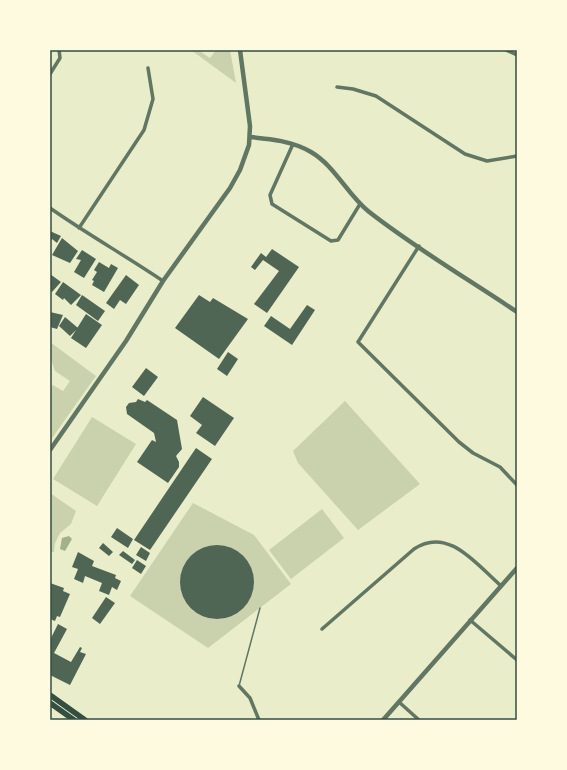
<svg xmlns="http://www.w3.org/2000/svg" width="567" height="770" viewBox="0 0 567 770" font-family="'Source Sans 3',sans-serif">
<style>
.green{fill:#cad2ad}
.water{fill:#a3b18a}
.building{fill:#4f6655}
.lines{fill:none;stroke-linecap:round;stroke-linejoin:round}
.service{stroke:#617663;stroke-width:1.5}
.minor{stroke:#617663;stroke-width:3.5}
.tertiary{stroke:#617663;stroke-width:4.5}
.primary{stroke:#344e41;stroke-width:5.5}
.neatline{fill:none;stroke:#344e41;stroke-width:1.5}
</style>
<rect width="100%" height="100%" fill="#e9edc9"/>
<path class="green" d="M191,50H198L210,58L216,50H230L236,83Z
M50,342L96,376L50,441V389L53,385L63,391L70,381L55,371L50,356Z
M345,401L420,484L358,530L298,463L293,451Z
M92,417L136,444L97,506L53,479Z
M50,493L76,511L71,524L60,533L55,543L54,552H50Z
M193,503L254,535L291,584L208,648L130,596Z
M322,509L344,538L291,579L269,550Z"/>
<path class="water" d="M69,536L72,539L65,551L60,549L62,538Z"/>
<path class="building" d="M50,231L61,236L57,243L52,239L50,242Z
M62,238L78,251L70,263L52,255Z
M272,249L299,267L267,313L254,304L279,271L263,260L255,270L251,267L261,253L266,257Z
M82,250L96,259L84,278L74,272L81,260L76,259Z
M99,262L109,268L111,264L118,268L104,292L92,285L94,281L92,280L97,272L94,270Z
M50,274L61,282L52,292L50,290Z
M126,275L139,285L126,304L120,300L114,309L106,303Z
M63,282L81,295L71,305L64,298L63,300L55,294Z
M82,295L105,311L98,321L76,305Z
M199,295L210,302L213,298L248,319L219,359L175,328Z
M307,305L315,310L292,345L264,326L271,316L290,329Z
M50,312L63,315L57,329L50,327Z
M86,314L102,325L86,348L71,338Z
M65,317L78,328L70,336L59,326Z
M228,352L238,359L227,376L217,369Z
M146,368L158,377L144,396L132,387Z
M203,397L234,418L215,446L196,433L202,425L190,416Z
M138,399L145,402L147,400L177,420L182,449L176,456L179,462V467L168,483L137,462L152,440L156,442L154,433L127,414L126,407L129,403L136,402Z
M196,448L212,459L150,550L134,540Z
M117,528L133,539L128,548L111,537Z
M103,543L113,552L109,556L99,548Z
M180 582a37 37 0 1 1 74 0a37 37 0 1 1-74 0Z
M141,547L150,553L146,561L136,555Z
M123,551L135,560L132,564L119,555Z
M78,552L94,561L92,566L116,575L115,578L121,581L117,590L112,587L109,595L99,591L102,583L85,576L83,583L74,579L78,569L72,567Z
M137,560L146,566L141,574L132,568Z
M50,583L64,588L63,591L70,594L60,617L57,616L55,621L50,619Z
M106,597L115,603L100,624L92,618Z
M58,624L67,629L54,653L71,662L80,647L82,648L80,652L86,654L70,685L50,675V640Z"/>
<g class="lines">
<path class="service" d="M239,686L260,608"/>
<path class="minor" d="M506,50L517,55
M50,74L60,58L59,50
M337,87L353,89L376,96L465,154L487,161L517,156
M293,144L270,195L272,204L331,241L338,240L360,204
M50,208C87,234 126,256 163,281
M79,228L144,130L153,99L148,68
M419,246L358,342L459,442L473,453L500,467L517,485
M470,620L517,660
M322,629L414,549C448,526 476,564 500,585
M239,686L250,698L259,720
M399,702L419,720"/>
<path class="tertiary" d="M250,137C271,139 292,141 311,152C335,166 347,194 368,211C415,248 468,279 517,312
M50,450L126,341L163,281L230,188L240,170L249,145L250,126L240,50
M383,720L517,568"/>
<path class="primary" d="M50,695L85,720
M50,703L74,720"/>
</g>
<rect width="567" height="770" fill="none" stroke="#fefae0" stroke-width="102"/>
<rect x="51" y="51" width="465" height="668" class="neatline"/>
</svg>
